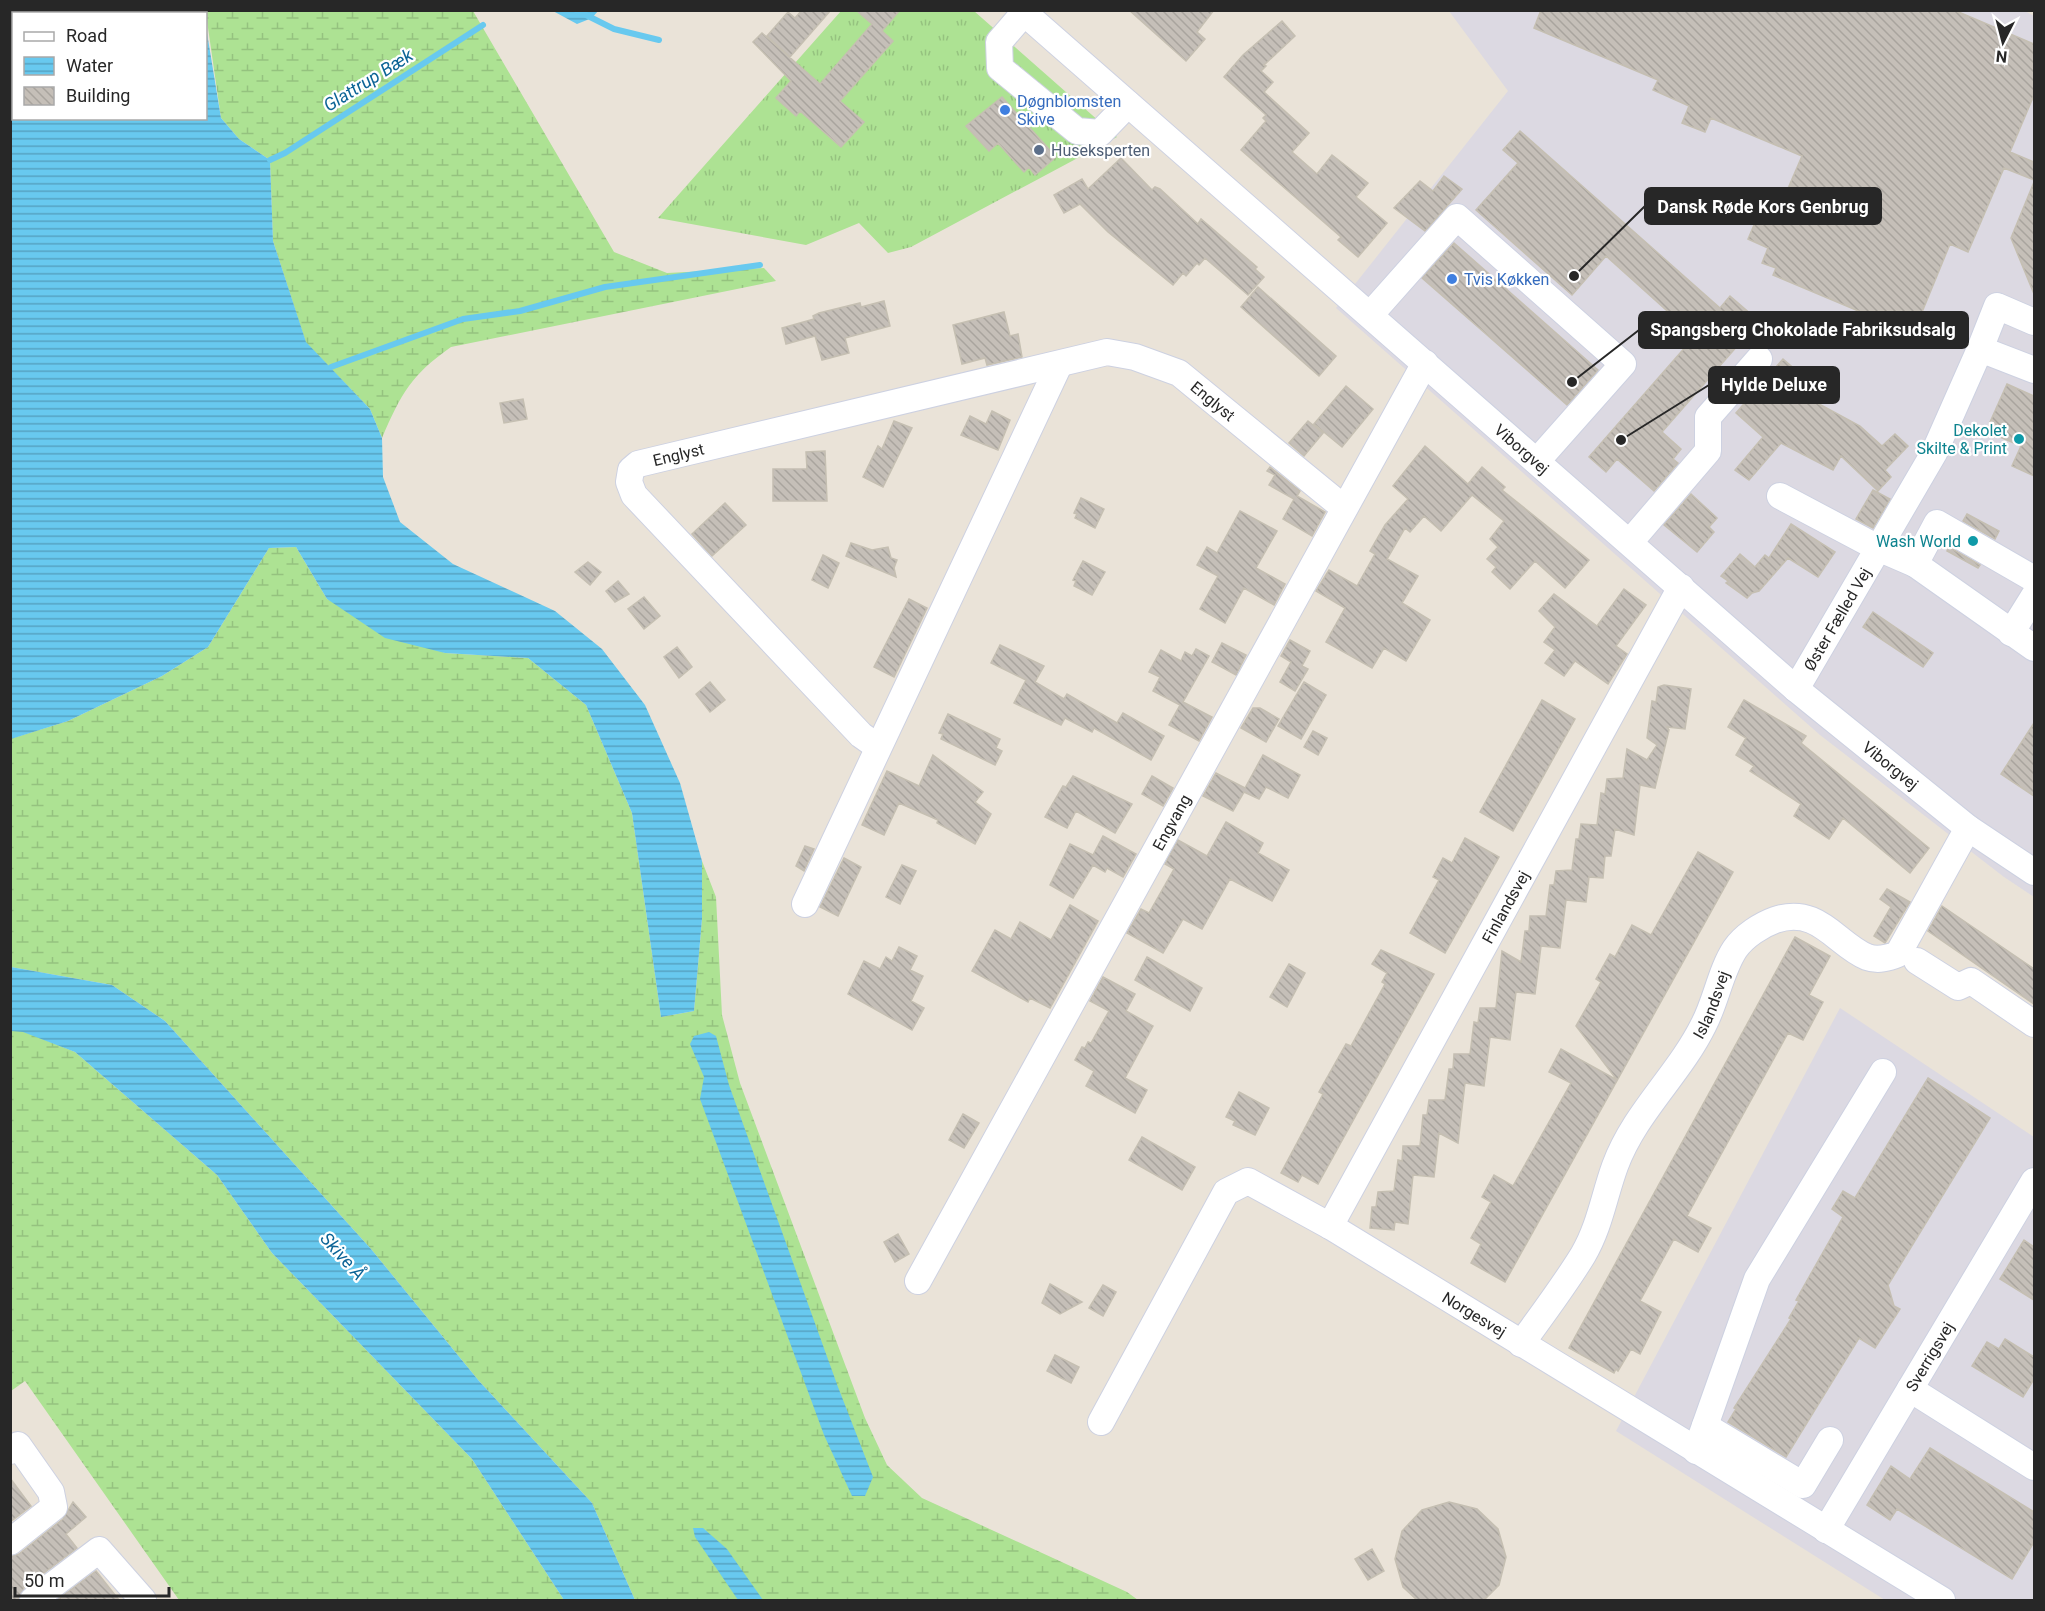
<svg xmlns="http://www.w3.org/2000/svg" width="2045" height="1611" viewBox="0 0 2045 1611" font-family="Roboto,sans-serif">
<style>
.industrial{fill:#dcd9e2}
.grass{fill:url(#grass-tufts)}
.wetland{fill:url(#wetland-marsh)}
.water{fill:url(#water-rules)}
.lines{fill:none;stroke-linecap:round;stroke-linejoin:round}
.stream{stroke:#68c9ef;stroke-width:6}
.building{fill:url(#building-back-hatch);stroke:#c5bfb2;stroke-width:1.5}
.minor-casing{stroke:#cdd1e1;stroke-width:28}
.minor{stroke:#fff;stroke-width:26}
.shop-dot{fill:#3f7fe0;stroke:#fff;stroke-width:2}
.service-dot{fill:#5c6f8a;stroke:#fff;stroke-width:2}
.culture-dot{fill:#0f9aa8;stroke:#fff;stroke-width:2}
.labels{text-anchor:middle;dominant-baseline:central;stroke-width:4.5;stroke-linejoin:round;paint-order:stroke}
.shop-label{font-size:16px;fill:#366cbe;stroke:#fff;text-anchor:start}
.service-label{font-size:16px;fill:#4e5e75;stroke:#fff;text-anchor:start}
.street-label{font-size:16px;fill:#272727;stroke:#fff}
.culture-label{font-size:16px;fill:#0d838f;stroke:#fff;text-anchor:end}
.water-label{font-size:18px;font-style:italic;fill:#0c6496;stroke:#fff}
.leader{fill:none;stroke:#272727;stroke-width:2}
.callout-dot{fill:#272727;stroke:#fff;stroke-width:2}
.callout{fill:#272727;stroke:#272727;stroke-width:2}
.callout-label{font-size:18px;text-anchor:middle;font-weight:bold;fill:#fff}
</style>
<defs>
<pattern id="grass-tufts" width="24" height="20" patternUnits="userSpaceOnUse" patternTransform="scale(1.5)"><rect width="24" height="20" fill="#ade293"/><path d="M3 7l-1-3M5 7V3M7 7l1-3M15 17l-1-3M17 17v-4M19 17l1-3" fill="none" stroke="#95c27f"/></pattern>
<pattern id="wetland-marsh" width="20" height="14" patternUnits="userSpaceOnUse" patternTransform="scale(1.5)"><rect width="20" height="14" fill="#ade293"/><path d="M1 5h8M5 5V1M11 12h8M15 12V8" fill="none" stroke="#95c27f"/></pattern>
<pattern id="water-rules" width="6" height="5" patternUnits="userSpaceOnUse" patternTransform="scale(1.5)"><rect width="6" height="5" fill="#68c9ef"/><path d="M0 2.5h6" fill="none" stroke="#56a3c2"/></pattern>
<pattern id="building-back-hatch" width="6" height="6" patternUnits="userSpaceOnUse" patternTransform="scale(1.5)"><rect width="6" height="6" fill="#c5bfb8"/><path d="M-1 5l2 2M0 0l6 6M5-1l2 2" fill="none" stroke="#a9a49e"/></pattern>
</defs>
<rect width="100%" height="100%" fill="#eae3d8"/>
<path class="industrial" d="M2023,10L2034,16V897L2004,877L1820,735L1336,308L1508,91L1449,11Z
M1840,1008L2034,1137V1600H1885L1616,1431Z"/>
<path class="grass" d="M841,11H974L1117,137L911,247L888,253L859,223L806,245L658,218Z"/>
<path class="wetland" d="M199,11H473L614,252L667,273L764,268L776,281L451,347C411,375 401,394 382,438L370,409L306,343L273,241L270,160L239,139L221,118L206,14L200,13Z
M296,547L327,599L445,653L528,658L586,705L632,813L661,1017L694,1011L702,919V861L716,897L722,1015L740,1083L865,1418L887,1465L922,1498L1127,1592L1138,1600H635L592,1503L479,1381L371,1249L165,1021L112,985L11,967L10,739L68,721L162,676L208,647L269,548Z
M10,1031H23L75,1052L217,1175L272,1253L472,1459L564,1600H179L25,1381L11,1391Z"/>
<path class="water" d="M11,10L199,11L200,13L14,14V118H206V27L221,118L239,139L270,160L273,241L306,342L370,409L382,438L383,477L400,522L453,564L555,611L602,649L645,705L680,783L702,861V919L694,1011L661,1017L632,813L586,705L528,658L445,653L385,638L327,599L296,547L269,548L208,647L162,676L68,721L11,739Z
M553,11H598L592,18L577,24Z
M11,967L112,985L165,1021L371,1249L479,1381L592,1503L635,1600H564L472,1459L272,1253L217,1175L75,1052L23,1032L11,1031Z
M709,1032L716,1036L729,1085L838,1387L873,1477L865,1496H852L824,1435L700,1099L704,1077L690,1044L694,1036Z
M693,1528H703L727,1549L763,1600H738L695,1537Z"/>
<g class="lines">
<path class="stream" d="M576,10L614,29L659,40
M270,160L285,153L483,25
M331,367L463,319L520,311L605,287L760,265"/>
</g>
<path class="building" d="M802,10H831L790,57L767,36L788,12L795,18Z
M856,10H900L882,31L893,41L840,101L864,122L841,147L800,111L796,116L776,98L791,81L753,42L762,33L820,84L872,24Z
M1129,10H1214L1197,32L1205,39L1186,61Z
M1541,10H1954L2034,44V95L2010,152L2034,162V180L2004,168L1968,252L1950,244L1913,334L1773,275L1776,268L1762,263L1768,248L1748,239L1763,204L1768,207L1775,189L1786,193L1802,156L1711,118L1705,132L1682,123L1689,106L1653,90L1658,80L1534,28Z
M1282,21L1295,36L1264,65L1266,66L1261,71L1273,82L1264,92L1309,133L1292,152L1317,174L1332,155L1368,183L1356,197L1387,223L1358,257L1338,240L1341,237L1241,150L1266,121L1263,118L1266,115L1224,77L1243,55Z
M1002,97L1056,157L1035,175L1029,167L1024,172L998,143L989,151L966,126Z
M1520,131L1720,308L1730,296L1759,321L1662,432L1681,449L1673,459L1678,463L1654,491L1617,459L1606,472L1589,457L1695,336L1606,256L1572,295L1476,210L1518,163L1503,150Z
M1121,158L1152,190L1155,187L1160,189L1198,224L1201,219L1257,267L1255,269L1264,277L1248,295L1205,258L1199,265L1197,263L1186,276L1183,273L1173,285L1108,232L1080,204L1064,213L1054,195L1082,179L1088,189Z
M1444,176L1462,189L1425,231L1394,208L1420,181L1433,191Z
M2034,182V294L2011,238Z
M1454,243L1598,370L1567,405L1422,278Z
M1258,287L1336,356L1319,376L1241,307Z
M884,301L890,326L845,338L849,353L822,360L815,336L786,344L782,328L814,319L813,316L819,313L860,303L861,307Z
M1004,312L1010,336L1018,334L1022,357L987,365L985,358L962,364L953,325Z
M1783,359L1817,388L1808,398L1860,426L1882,446L1895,434L1908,446L1885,470L1891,477L1878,491L1841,456L1833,470L1781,443L1749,480L1735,470L1763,437L1736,413Z
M2007,384L2034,396V476L2012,466L2021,446L1986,431Z
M1346,386L1373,409L1342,447L1314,424Z
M523,399L527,419L504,423L500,403Z
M992,411L1010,420L998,450L961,435L970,416L986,424Z
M894,421L912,428L883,487L863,477L878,446L882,449Z
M1308,421L1323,433L1304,456L1289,443Z
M1425,446L1468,484L1482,467L1505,487L1502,490L1589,560L1565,588L1535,561L1510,589L1492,572L1496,567L1487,559L1498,547L1490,539L1504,521L1472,495L1441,531L1424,516L1410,532L1405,528L1387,559L1418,576L1402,603L1430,620L1406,661L1384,648L1372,668L1326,642L1345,608L1316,591L1329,570L1357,586L1375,554L1370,551L1385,525L1408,499L1393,486Z
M825,451L827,501H773V469H807L806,452Z
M1270,467L1300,491L1297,496L1325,512L1312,536L1283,519L1294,499L1269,485L1275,475L1267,471Z
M1873,490L1890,499L1873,528L1856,519Z
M1691,494L1717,518L1709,527L1714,532L1697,552L1664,525Z
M1081,498L1104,509L1095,528L1075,518L1077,514L1074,513Z
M725,503L746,525L712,556L692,534Z
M1240,511L1277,531L1256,568L1285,584L1274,605L1244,588L1225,623L1200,609L1218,576L1197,565L1207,547L1217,553Z
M1967,514L1999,531L1995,539L1963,521Z
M1791,524L1835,552L1818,577L1788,558L1759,591L1752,593L1747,598L1726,583L1728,581L1721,576L1740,554L1755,567L1765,555L1769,558Z
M851,543L872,550L888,547L891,558L897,560L894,568L896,577L846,556Z
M1949,547L1980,565L1978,568L1947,551Z
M823,555L839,563L828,588L812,580Z
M1083,561L1105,572L1092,595L1074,586L1076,581L1073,580Z
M588,562L601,572L590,585L575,572Z
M618,581L629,594L615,602L606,591Z
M1624,589L1646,605L1616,646L1627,654L1608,684L1575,661L1564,676L1545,663L1555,650L1544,642L1555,627L1539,611L1554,594L1597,626Z
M644,597L660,616L644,629L628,609Z
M909,599L927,608L894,677L874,667Z
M1873,612L1933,653L1923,667L1863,627Z
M1290,640L1310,651L1302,666L1308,669L1295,691L1280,682L1291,662L1281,656Z
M1222,643L1246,655L1236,675L1212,662Z
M1000,645L1044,666L1035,682L1064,699L1067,694L1117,723L1123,713L1164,736L1151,760L1094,728L1092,732L1065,718L1061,725L1014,703L1026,680L991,663Z
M677,647L692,667L679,678L664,657Z
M1196,649L1209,656L1183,702L1212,717L1199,741L1169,725L1180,705L1153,691L1160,677L1149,672L1161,650L1181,661L1185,652L1192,656Z
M710,682L725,700L710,712L696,694Z
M1304,682L1326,695L1301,739L1278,726Z
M1664,685L1691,689L1685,729L1667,727L1669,730L1655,788L1640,785L1634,835L1615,829L1611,856H1605L1603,878L1589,877L1586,902L1566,900L1560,948L1541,946L1535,994L1516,992L1510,1040L1490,1037L1484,1086L1465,1083L1458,1143L1439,1133L1434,1177L1413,1175L1408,1224L1395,1222L1394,1230L1370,1228L1372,1207H1376L1378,1192L1394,1191L1398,1160L1402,1161L1403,1146H1420L1423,1115H1427L1429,1100H1445L1449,1069H1453L1454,1054H1470L1474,1022L1478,1023L1480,1008H1496L1502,951L1521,962L1525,931H1529L1530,916H1546L1550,885H1554L1556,871L1572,870L1576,839H1579L1581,824L1597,825L1601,793L1605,794L1607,779L1623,778L1627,749L1647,760L1657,745L1647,738L1652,701L1656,702L1658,687Z
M1542,700L1575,719L1513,831L1480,812Z
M1744,700L1806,736L1801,743L1929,848L1910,873L1843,818L1829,839L1794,816L1801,804L1750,771L1754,766L1736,755L1746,738L1728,727Z
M1253,708H1260L1279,719L1266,742L1241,728Z
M948,714L1000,739L996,748L1002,751L995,765L941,739L943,734L939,733Z
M2034,723V796L2001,774Z
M1313,731L1327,738L1318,755L1304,747Z
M933,755L983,792L975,802L991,814L975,844L937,823L938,820L899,803L884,835L862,825L887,771L919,786Z
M1263,755L1300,775L1288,798L1266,787L1259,799L1244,792L1233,811L1203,796L1216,773L1245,788Z
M1073,776L1132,804L1115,833L1076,811L1067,828L1045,817L1063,786L1066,787Z
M1152,776L1173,788L1163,806L1142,794Z
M1226,822L1263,843L1258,853L1289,870L1272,901L1230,879L1202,929L1183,919L1163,953L1127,933L1141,909L1149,913L1174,869L1165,864L1178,840L1207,856Z
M1103,836L1136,854L1123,877L1107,868L1105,872L1093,865L1073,898L1050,885L1070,844L1093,855Z
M1465,838L1499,857L1445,953L1410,933L1439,880L1433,877L1443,858L1452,863Z
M805,846L814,849L804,871L796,866Z
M1698,852L1733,872L1505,1282L1471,1263L1481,1244L1471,1238L1491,1202L1482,1197L1494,1175L1513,1186L1571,1083L1549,1072L1561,1049L1617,1080L1576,1026L1601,982L1596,979L1610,954L1615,957L1632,925L1651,935Z
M844,858L861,867L838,916L820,907Z
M902,865L916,871L900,904L886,897Z
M1887,889L1910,902L1885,943L1874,936L1891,907L1880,899Z
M1070,905L1098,921L1050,1008L1030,998L1028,1002L972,971L995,930L1011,939L1020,922L1051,940Z
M1942,906L2034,969V1004L1928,931Z
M1795,937L1830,956L1809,995L1823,1002L1803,1040L1788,1033L1687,1216L1711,1228L1698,1252L1674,1239L1640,1301L1661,1312L1640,1354L1631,1349L1618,1371L1616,1369L1614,1373L1569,1348Z
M899,947L917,956L910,970L923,976L911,1001L924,1008L912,1030L848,994L864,961L880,969L886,957L892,961Z
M1381,950L1434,974L1318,1184L1302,1175L1298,1182L1281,1173L1323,1094L1319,1092L1346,1044L1351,1046L1385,984L1382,982L1387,973L1372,964Z
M1147,957L1202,988L1190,1011L1135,980Z
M1289,964L1305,973L1287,1007L1270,997Z
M1103,977L1135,994L1126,1011L1153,1026L1125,1078L1147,1090L1135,1113L1086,1086L1094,1071L1075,1060L1082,1047L1085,1048L1088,1042L1091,1043L1109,1011L1090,1001Z
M1928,1078L1990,1118L1888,1285L1894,1306L1900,1309L1875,1348L1859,1338L1786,1457L1728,1422L1736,1409L1734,1408L1791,1319L1789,1318L1799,1301L1796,1300L1843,1217L1832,1209L1843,1191L1855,1198Z
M1239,1092L1269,1108L1255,1135L1233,1125L1235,1121L1226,1117Z
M963,1114L979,1123L964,1148L949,1140Z
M1142,1137L1195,1167L1182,1190L1129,1160Z
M898,1234L909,1254L895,1262L884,1242Z
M2024,1240L2034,1247V1300L2000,1279Z
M1050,1284L1082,1302L1060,1314L1042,1303Z
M1103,1285L1116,1292L1103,1316L1089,1308Z
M2005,1339L2034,1357V1379L2023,1397L1972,1366L1987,1342L1999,1349Z
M1055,1355L1079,1367L1071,1383L1047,1371Z
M1930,1448L2034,1512V1542L2012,1579L1897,1509L1890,1520L1867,1505L1891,1466L1910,1479Z
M10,1478L31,1506L10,1522Z
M73,1502L86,1517L66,1534L77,1548L24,1588L18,1600H10V1557L19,1554L63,1519Z
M1449,1502L1477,1509L1498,1529L1506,1557L1499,1585L1484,1600H1417L1403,1587L1395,1559L1402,1531L1422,1510Z
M1372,1549L1384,1571L1368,1580L1355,1559Z
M96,1571L119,1600H57Z"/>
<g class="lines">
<g class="minor-casing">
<g id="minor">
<path id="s1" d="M1021,10L1796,689L1968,828L2034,872"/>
<path d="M1024,13L999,42L1000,68L1077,131L1100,133L1128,104"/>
<path d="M1370,315L1457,217L1623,364L1537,461"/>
<path d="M1980,349L1997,306L2034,322"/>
<path d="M1780,496L1878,548L1915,564L2034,648"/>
<path d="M1630,542L1708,451V417L1759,359"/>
<path d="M1915,564L1937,523L2034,579"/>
<path d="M2011,633L2034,596"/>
<path id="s2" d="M1796,689L1934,453L1980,349L2034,370"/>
<path id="s3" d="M878,747L861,735L634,495L629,482L631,470L638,464L1107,352L1135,357L1179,373L1344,508"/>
<path d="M805,904L1059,365"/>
<path d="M1917,961L1958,987L1971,981L2034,1024"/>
<path id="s4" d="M1330,1226L1681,587"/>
<path id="s5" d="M918,1281L1425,363"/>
<path id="s6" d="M1521,1344C1542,1315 1564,1286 1583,1255C1600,1226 1604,1196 1615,1166C1635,1112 1679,1075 1704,1024C1716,1001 1721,970 1735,949C1744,936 1761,925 1775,920C1818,905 1836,944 1867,957C1878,961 1888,958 1898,954L1968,828"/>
<path d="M1910,1389L2034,1467"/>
<path id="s7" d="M1101,1422L1226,1192L1248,1181L1330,1226L1942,1600"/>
<path d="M1705,1426L1803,1485L1830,1440"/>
<path d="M10,1451L18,1445L51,1492L54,1507L10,1542"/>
<path d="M1696,1451L1757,1279L1883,1072"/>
<path id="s8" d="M1826,1530L2034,1181"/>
<path d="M33,1600L99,1550L143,1600"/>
</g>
</g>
<use href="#minor" class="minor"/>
</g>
<g class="shop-dot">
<circle cx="1005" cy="110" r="6"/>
<circle cx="1452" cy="279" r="6"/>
</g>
<circle class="service-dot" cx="1039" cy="150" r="6"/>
<g class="culture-dot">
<circle cx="2019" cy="439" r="6"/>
<circle cx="1973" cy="541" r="6"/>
</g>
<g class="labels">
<g class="shop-label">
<text x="1017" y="101">Døgnblomsten<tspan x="1017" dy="18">Skive</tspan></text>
<text x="1464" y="279">Tvis Køkken</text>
</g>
<g class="service-label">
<text x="1051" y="150">Huseksperten</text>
</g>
<g class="street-label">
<text stroke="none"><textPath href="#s3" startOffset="988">Englyst</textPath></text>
<text stroke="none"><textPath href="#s1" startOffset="666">Viborgvej</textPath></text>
<text stroke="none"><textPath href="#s3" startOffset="428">Englyst</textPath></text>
<text stroke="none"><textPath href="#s2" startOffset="81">Øster Fælled Vej</textPath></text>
<text stroke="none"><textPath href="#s1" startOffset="1152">Viborgvej</textPath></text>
<text stroke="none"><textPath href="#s5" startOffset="524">Engvang</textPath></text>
<text stroke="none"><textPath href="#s4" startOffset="364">Finlandsvej</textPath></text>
<text stroke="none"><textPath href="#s6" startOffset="392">Islandsvej</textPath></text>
<text stroke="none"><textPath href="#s7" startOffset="549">Norgesvej</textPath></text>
<text stroke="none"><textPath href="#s8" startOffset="202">Sverrigsvej</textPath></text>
</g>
<g class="culture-label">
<text x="2007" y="430">Dekolet<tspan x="2007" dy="18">Skilte &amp; Print</tspan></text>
<text x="1961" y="541">Wash World</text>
</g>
<g class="water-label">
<text transform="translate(368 80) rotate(-32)">Glattrup Bæk</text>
<text transform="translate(343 1256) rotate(48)">Skive Å</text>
</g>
</g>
<path class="leader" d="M1574 276L1645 206M1572 382L1639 330M1621 440L1709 385"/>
<g class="callout-dot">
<circle cx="1574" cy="276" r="6"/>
<circle cx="1572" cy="382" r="6"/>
<circle cx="1621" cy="440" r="6"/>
</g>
<g class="callout">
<rect x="1645" y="188" width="236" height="36" rx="6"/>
<rect x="1639" y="312" width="329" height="36" rx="6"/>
<rect x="1709" y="367" width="130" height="36" rx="6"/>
</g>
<g class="callout-label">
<text x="1763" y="213">Dansk Røde Kors Genbrug</text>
<text x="1803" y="336">Spangsberg Chokolade Fabriksudsalg</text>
<text x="1774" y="391">Hylde Deluxe</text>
</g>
<rect width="2045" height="1611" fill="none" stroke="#272727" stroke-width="24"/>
<rect x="12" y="12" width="195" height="108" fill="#ffffff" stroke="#a9a9a9" stroke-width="1.5"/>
<rect x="24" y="32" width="30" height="9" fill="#ffffff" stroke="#a9a9a9" stroke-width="1.5"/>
<text x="66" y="42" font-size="18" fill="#272727">Road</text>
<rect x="24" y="57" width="30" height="18" fill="url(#water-rules)" stroke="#a9a9a9" stroke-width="1.5"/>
<text x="66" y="72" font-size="18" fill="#272727">Water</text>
<rect x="24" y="87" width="30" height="18" fill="url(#building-back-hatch)" stroke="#a9a9a9" stroke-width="1.5"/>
<text x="66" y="102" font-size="18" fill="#272727">Building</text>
<g transform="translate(2003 42) rotate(186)" stroke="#ffffff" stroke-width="4.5" paint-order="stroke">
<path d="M0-4.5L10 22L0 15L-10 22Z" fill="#272727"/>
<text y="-9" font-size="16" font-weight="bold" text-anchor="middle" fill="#272727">N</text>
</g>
<path d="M15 1587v9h154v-9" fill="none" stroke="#272727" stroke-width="3"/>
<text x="24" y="1587" font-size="18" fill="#272727" stroke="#ffffff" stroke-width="4.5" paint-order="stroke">50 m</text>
</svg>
